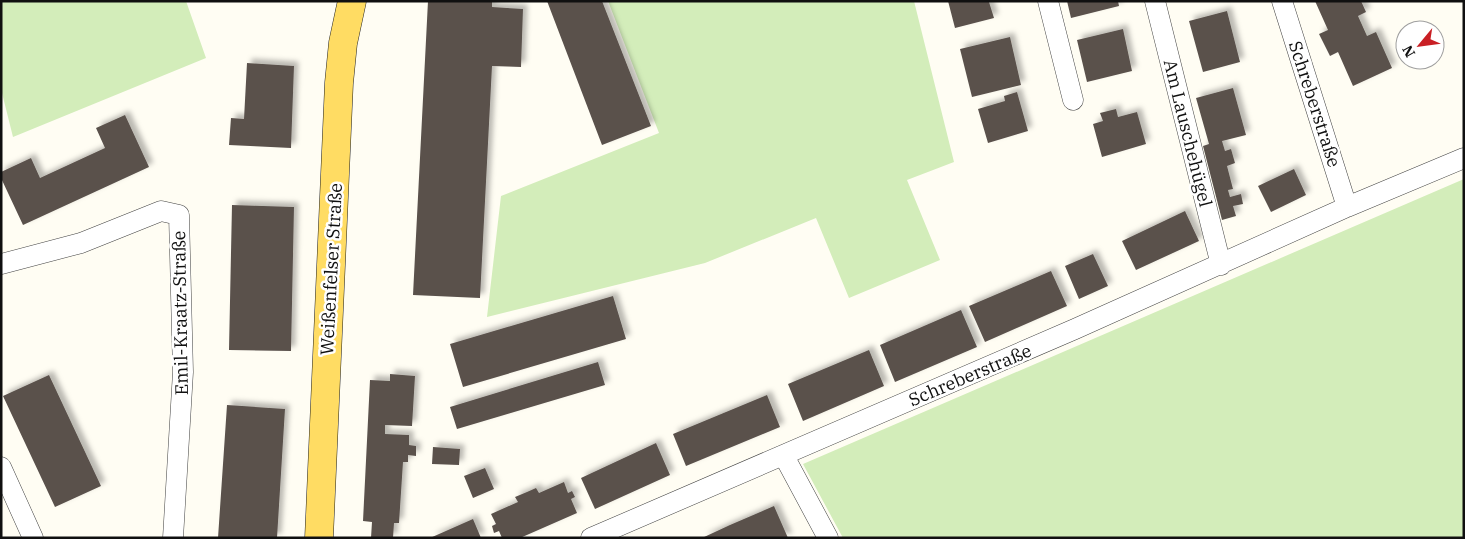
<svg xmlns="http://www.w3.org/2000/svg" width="1465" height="539" viewBox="0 0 1465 539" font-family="'IBM Plex Serif',serif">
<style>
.green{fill:#d3edba}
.building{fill:#5a514c;filter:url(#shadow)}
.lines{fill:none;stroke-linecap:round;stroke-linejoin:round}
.minor-casing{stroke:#434343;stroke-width:21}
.primary-casing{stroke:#212121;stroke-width:29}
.minor{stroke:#fff;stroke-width:20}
.primary{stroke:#ffdc63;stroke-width:28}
.labels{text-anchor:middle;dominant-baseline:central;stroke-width:5;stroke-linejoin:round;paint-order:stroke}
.street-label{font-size:18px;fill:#101010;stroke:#fff}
</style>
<defs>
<filter id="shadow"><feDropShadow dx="4.5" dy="-4.5" stdDeviation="2.5" flood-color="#0004"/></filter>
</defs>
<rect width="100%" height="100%" fill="#fffdf3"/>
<path class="green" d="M1,1H186L206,58L13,137L1,89Z
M608,1H914L954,162L907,180L940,260L849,298L816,218L705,263L487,317L501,196L659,133Z
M1464,179V538H843L803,464Z"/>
<path class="building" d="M428,1H492V7L523,9L521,67L492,66L480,298L413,295Z
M547,1H602L651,126L602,145Z
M948,1L989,2L994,18L955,28Z
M1067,1H1118L1119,6L1071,18Z
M1315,1H1361L1366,12L1358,16L1367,36L1376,32L1392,68L1353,86L1338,52L1330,56L1319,34L1328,30Z
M1227,11L1240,62L1203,72L1189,21Z
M1123,29L1132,71L1087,82L1077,40Z
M1010,37L1021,85L972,97L960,49Z
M247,63L294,66L291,148L229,145L231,118L244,119Z
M1233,88L1246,135L1222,141L1225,151L1231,149L1235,163L1227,166L1233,189L1228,190L1230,197L1241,194L1243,204L1233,206L1236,216L1222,220L1203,146L1209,144L1196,98Z
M1017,92L1028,131L988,143L978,109L1005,101L1004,96Z
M1116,109L1118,117L1137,112L1146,144L1102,157L1093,124L1103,121L1100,113Z
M125,115L149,167L23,225L1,178V172L31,158L40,178L105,148L96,128Z
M1294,169L1306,195L1271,212L1258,186Z
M232,205L294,207L291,351L229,350Z
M1185,211L1199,241L1136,270L1122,241Z
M1093,254L1108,286L1079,299L1065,266Z
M1051,271L1067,306L985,342L969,306Z
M613,296L626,339L463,387L450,344Z
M961,310L977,347L895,382L880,345Z
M869,350L884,386L803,421L788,384Z
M598,362L605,385L457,429L450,407Z
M390,374L415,376L412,426L385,425V434L409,435V445L416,446V456L408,455V462H403L399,523H394L393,538H371L372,522L363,521L370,380L390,381Z
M49,375L101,486L55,507L3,396Z
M767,395L780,427L686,466L673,434Z
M227,405L285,409L277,538H218Z
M656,443L670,475L595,509L581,478Z
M433,447L460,449L459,465L432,464Z
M485,468L494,489L473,498L464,476Z
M564,482L568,493L572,491L575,497L571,499L577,513L520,538H502L499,531L494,533L492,526L496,524L491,514L518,502L515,497L527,492L536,488L539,493Z
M774,506L788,538H702L730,525Z
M473,519L481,538H430Z"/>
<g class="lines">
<g class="minor-casing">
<path id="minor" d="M1048,1L1073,100
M1155,1L1221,265
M1282,1L1347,207
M1,264L81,243L161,211L179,215L183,372L173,538
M784,456L828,538
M1,467L33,538
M591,538L1075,329L1347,207L1464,158"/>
</g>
<g class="primary-casing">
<path id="primary" d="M319,538L339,83L343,43L352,1"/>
</g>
<use href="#minor" class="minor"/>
<use href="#primary" class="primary"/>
</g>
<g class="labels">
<g class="street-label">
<text transform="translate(1315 104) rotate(72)">Schreberstraße</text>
<text transform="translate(1188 133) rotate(76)">Am Lauschehügel</text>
<text transform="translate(331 269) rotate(-87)">Weißenfelser Straße</text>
<text transform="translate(180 313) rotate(-91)">Emil-Kraatz-Straße</text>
<text transform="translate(970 375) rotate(-23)">Schreberstraße</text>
</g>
</g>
<rect width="1465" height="539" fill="none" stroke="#101010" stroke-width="5"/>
<g transform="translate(1420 45) rotate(241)"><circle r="24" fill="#ffffff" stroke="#9f9f9f"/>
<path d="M0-4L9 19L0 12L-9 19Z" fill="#c91f24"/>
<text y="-8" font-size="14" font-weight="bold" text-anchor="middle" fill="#101010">N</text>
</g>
</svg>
